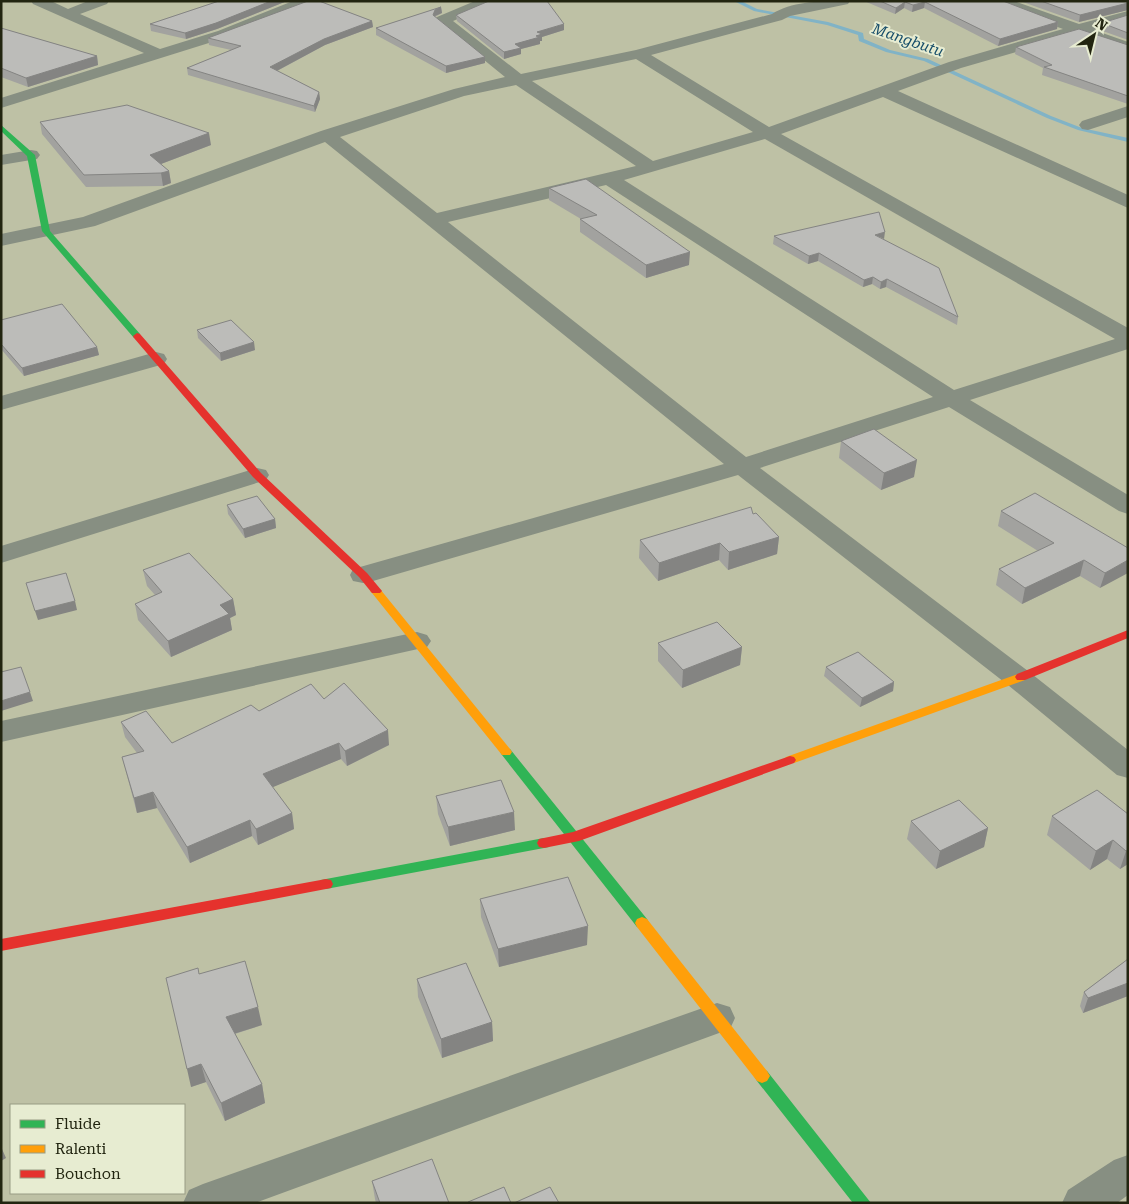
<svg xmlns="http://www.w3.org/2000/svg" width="1129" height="1204" viewBox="0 0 1129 1204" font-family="'Roboto Serif',serif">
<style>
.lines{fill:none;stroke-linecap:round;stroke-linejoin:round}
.stream{fill:#81b3c6;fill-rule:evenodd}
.street{fill:#878f82;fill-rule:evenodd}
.fast{fill:#30b455;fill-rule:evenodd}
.slow{fill:#ff9f0a;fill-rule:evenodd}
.jam{fill:#e5322d;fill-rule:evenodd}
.wall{fill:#a2a29f}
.shaded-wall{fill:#848482}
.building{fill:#bcbcb9;stroke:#848482}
.labels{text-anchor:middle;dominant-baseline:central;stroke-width:4;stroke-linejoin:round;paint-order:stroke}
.far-water-label{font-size:15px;font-style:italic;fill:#164d69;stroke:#e7ecd1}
</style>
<rect width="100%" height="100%" fill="#bec1a5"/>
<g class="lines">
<path class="stream" d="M734,1H741L757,9L828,22L863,33L864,39L890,50L928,59L1051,116L1082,128L1128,138V142L1078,130L1047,118L924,61L886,52L859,41L858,35L827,25L754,11Z"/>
<path class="street" d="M31,1H51L68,9L88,1H109L107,4L80,14L160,49L218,31L293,1H314L312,4L228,37L1,108V98L144,53L33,4Z
M475,1H495L493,4L453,21L521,74L636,50L772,14C794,0 825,1 850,1L848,4L790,16L782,20L651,55L769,127L949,62L1063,29L995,4L993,1H1014L1079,24L1128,11V20L1094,30L1128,42V52L1078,34L961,68L898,91L1128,195V208L883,97L781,134L1128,328V349L970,400L1128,495V514L1119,511L949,407L760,468L1028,671L1128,750V778L1117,775L1008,685L738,475L373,581L363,583L353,581L350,575L353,569L724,464L325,142L95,226L1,246V234L83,217L321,131L454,89L505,77L435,20L437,17ZM636,59L753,132L653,161L532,81ZM516,85L636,166L437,213L340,137L464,96ZM765,139L1115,339L954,390L624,180ZM606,185L933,397L746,457L448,222Z
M1128,106V117L1088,130L1082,129L1079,125L1082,121Z
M31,150L37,151L40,155L37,159L1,165V155Z
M156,352L164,354L167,359L164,364L1,410V396Z
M257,468L266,470L269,475L266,480L1,563V546Z
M417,632L427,635L431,641L427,647L1,742V721Z
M717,1003L730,1007L735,1018L730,1029L255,1203H183L189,1190L203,1184Z
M1128,1155V1195L1117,1203H1062L1068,1190L1114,1160Z"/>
<path class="fast" d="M1,125L35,155L50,231L140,334V338H134L42,231L27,156L1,131Z
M506,748L510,749L647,919L649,923L647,927L642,929L637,927L502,755L500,752L502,749Z
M544,838L549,839L551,843L549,847L544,848L326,889L321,888L319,884L321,880L326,879Z
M762,1069L767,1071L871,1203H853L757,1081L754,1076L757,1071Z"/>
<path class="slow" d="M376,588L380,589L510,749L512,752L510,755H502L372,593L370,591L372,589Z
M1021,673L1025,674L1027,677L1025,680L794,763H786L784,760L786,757Z
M642,917L647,919L767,1071L770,1076L767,1081L762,1083L757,1081L637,927L635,923L637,919Z"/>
<path class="jam" d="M137,333L140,334L261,473L367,573L382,591L380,593H372L359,577L253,477L134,338L133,336Z
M1128,630V638L1025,680H1017L1015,677L1017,674Z
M790,756L794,757L796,760L794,763L579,841L544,848L539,847L537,843L539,839L573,832Z
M326,879L331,880L333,884L331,888L326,889L1,951V939Z"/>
</g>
<path class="wall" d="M219,1H287L217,29L186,39L151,31L150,24Z
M864,1H1003L1058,22L1057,29L998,46L924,8L912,12L904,8L895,14Z
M1020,1H1128V10L1079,22Z
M321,2L372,21L373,27L325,45L277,71L319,92L320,99L315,112L188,75L187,68L231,50L209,45L208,38Z
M441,7L442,13L435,17L485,57V63L446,73L376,35V28Z
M456,15L564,30L542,37V41H540V44L521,49V54L504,59L457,21Z
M1128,15V40L1100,30L1102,23Z
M1,28L97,56L98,65L28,87L1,77Z
M1128,45V104L1042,75L1043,68L1015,54L1016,47Z
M40,122L211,145L161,164L169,171L171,183L163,186L86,187L42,134Z
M549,188L689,265L646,278L580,232V219H581L549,200Z
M774,236L884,239L958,317L957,325L886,287L880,289L872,284L863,287L818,261L808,264L773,244Z
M1,320L97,347L99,355L24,376L1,349Z
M197,330L255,350L221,361L198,338Z
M841,441L914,477L881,490L839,458Z
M227,505L275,519L276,528L245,538L228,514Z
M1001,511L1128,548L1100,588L1080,576L1022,604L996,585L999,569L1038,551L998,526Z
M753,514L779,537L777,554L728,570L719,560L658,581L639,558L640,540Z
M143,570L233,599L236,615L230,618L232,630L171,657L138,620L135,604L155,595L147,586Z
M658,643L742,647L740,665L682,688L658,661Z
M826,667L894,682L893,691L860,707L824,676Z
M324,699L389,745L347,766L341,759L272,787L292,813L294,829L258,845L252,836L190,863L157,808L137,813L122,757L137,753L125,737L121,722L172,743L259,711Z
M436,796L515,830L450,846L438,814Z
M1128,814V864L1120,869L1107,859L1090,870L1047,835L1052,816Z
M911,821L988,828L984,847L936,869L907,839Z
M480,899L587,945L499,967L481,917Z
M1128,959V996L1083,1013L1080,1006L1084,992Z
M199,974L262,1025L235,1034L262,1084L265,1103L225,1121L206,1082L191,1087Z
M417,979L492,1022L493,1041L442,1058L418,997Z
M372,1181L449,1203H376L375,1199Z"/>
<path class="shaded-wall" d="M271,1H287L217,29L186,39L185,33Z
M905,2L904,8L895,14L896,8Z
M925,2L924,8L912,12L913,5Z
M1128,3V10L1079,22L1080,15Z
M441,7L442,13L435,16L434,21L433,15L435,10Z
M372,21L373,27L325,45L271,74L270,67L324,39Z
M1058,22L1057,29L998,46L1000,39Z
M564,24V30L542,37V41H540V44L521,49V54L504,59V52L515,44L537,32Z
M97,56L98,65L28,87L26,78Z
M485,57V63L446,73V66Z
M319,92L320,99L315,112L314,106Z
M209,133L211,145L153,167L150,155Z
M169,171L171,183L163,186L161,173Z
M885,232L884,239L875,235Z
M690,252L689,265L646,278V265Z
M819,253L818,261L808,264L809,256Z
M873,277L872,284L863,287L864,280Z
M887,279L886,287L880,289L881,282Z
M254,342L255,350L221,361L220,353Z
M97,347L99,355L24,376L22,368Z
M917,460L914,477L881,490L884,473Z
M275,519L276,528L245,538L243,529Z
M779,537L777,554L728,570L729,552Z
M720,543L719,560L658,581L659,563Z
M1084,560L1080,576L1022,604L1025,588Z
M1128,560V573L1100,588L1105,573Z
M233,599L236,615L230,618L232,630L171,657L168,641L220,605Z
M75,601L77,610L38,620L35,611Z
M742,647L740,665L682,688L683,670Z
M894,682L893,691L860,707L862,698Z
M30,692L33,701L1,711V701Z
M388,730L389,745L347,766L345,751Z
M339,743L341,759L266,790L263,774Z
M153,792L157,808L137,813L134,798Z
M514,812L515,830L450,846L448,827Z
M292,813L294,829L258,845L256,829Z
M250,820L252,836L190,863L187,847Z
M988,828L984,847L936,869L940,851Z
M1113,840L1107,859L1090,870L1096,851Z
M1128,850V864L1120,869L1126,851Z
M588,926L587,945L499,967L498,949Z
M1128,983V996L1083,1013L1088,998Z
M258,1007L262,1025L230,1035L226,1017Z
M492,1022L493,1041L442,1058L441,1039Z
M201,1064L206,1082L191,1087L187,1069Z
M262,1084L265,1103L225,1121L221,1103Z
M1,1149H2L6,1158L1,1161Z"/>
<path class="building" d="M219,1H271L216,23L185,33L150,24Z
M308,1H319L372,21L324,39L270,67L319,92L314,106L187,68L241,46L208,38Z
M489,1H547L564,24L537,32L542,34L536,36L540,37L515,44L521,48L504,52L456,15Z
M880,1H1003L1058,22L1000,39L925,2L913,5L905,2L896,8Z
M1041,1H1128V3L1080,15Z
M441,7L435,10L433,15L485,57L446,66L376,28Z
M1128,15V33L1102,23Z
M1,28L97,56L26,78L1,68Z
M1079,29L1128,45V96L1044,67L1052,65L1016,47Z
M127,105L209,133L150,155L169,171L161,173L84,175L40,122Z
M586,179L690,252L646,265L580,219L597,215L549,188Z
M879,212L885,232L875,235L939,268L958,317L887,279L881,282L873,277L864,280L819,253L809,256L774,236Z
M62,304L97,347L22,368L1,344V320Z
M231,320L254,342L220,353L197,330Z
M874,429L917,460L884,473L841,441Z
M1035,493L1128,548V560L1105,573L1084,560L1025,588L999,569L1054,543L1001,511Z
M257,496L275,519L243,529L227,505Z
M751,507L753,514L756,513L779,537L729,552L720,543L659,563L640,540Z
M189,553L233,599L220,605L229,614L168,641L135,604L162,592L143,570Z
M66,573L75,601L35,611L26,583Z
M717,622L742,647L683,670L658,643Z
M858,652L894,682L862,698L826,667Z
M21,667L30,692L1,701V672Z
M344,683L388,730L345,751L339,743L263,774L292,813L256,829L250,820L187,847L153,792L134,798L122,757L144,751L121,722L146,711L172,743L251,705L259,711L311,684L324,699Z
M501,780L514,812L448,827L436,796Z
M1097,790L1128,814V850L1126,851L1113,840L1096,851L1052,816Z
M959,800L988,828L940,851L911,821Z
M568,877L588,926L498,949L480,899Z
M1128,959V983L1088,998L1084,992Z
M245,961L258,1007L226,1017L262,1084L221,1103L201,1064L187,1069L166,978L198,968L199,974Z
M466,963L492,1022L441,1039L417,979Z
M432,1159L449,1203H380L372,1181Z
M504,1187L511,1203H469L468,1202Z
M550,1187L559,1203H514Z"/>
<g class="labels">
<g class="far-water-label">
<text transform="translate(908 40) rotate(19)">Mangbutu</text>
</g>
</g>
<rect width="1129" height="1204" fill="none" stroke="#222510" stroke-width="5"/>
<rect x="10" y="1104" width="175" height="90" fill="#e7ecd1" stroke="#989c84"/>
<rect x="20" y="1120" width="25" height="8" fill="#30b455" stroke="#989c84"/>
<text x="55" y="1129" font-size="15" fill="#222510">Fluide</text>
<rect x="20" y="1145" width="25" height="8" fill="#ff9f0a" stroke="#989c84"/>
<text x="55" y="1154" font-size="15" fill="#222510">Ralenti</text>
<rect x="20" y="1170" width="25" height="8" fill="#e5322d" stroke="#989c84"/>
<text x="55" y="1179" font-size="15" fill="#222510">Bouchon</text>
<g transform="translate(1094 35) rotate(35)" stroke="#e7ecd1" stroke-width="4" paint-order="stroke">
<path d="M0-4L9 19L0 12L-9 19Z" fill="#222510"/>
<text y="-8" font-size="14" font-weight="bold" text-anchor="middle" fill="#222510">N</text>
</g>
</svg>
